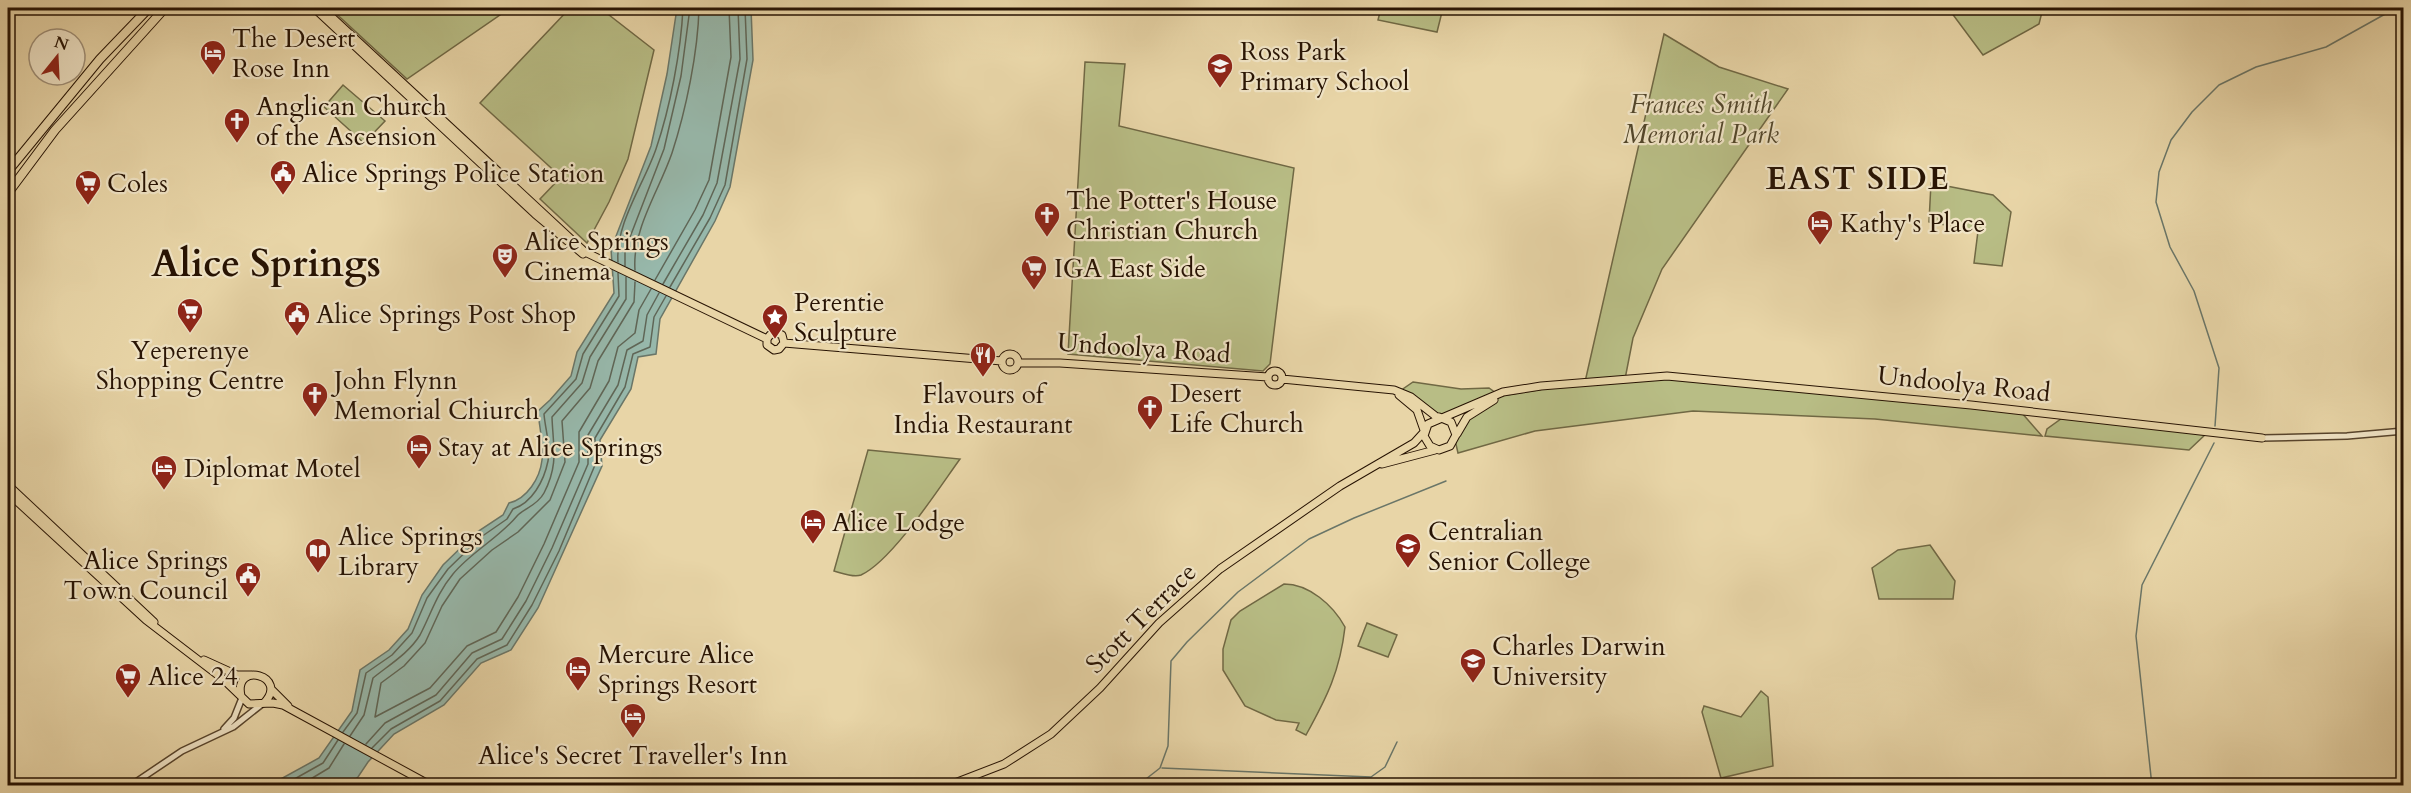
<svg xmlns="http://www.w3.org/2000/svg" width="2411" height="793" viewBox="0 0 2411 793" font-family="Cardo,serif">
<style>
.green{fill:#b8bd85;stroke:#706844;stroke-width:1.5}
.water{fill:#97b8ab;stroke:#6a7668;stroke-width:1.5}
.lines{fill:none;stroke-linecap:round;stroke-linejoin:round}
.shore{stroke:#5f6657;stroke-width:1.5}
.stream{stroke:#6a7668;stroke-width:1.5}
.minor-casing{stroke:#57442c;stroke-width:8}
.major-casing{stroke:#271303;stroke-width:9}
.highway-casing{stroke:#271303;stroke-width:10}
.minor{stroke:#f0e4c6;stroke-width:5}
.major{stroke:#e8d5a7;stroke-width:7}
.highway{stroke:#e8d5a7;stroke-width:8}
.labels{text-anchor:middle;dominant-baseline:central;stroke-width:4.5;stroke-linejoin:round;paint-order:stroke}
.poi-label{font-size:26px;fill:#271303;stroke:#f0e4c6;text-anchor:start}
.park-label{font-size:26px;font-style:italic;fill:#52462a;stroke:#f0e4c6}
.street-label{font-size:26px;fill:#271303;stroke:#f0e4c6}
.district-label{font-size:32px;font-weight:bold;letter-spacing:1.5px;fill:#271303;stroke:#f0e4c6}
.town-label{font-size:38px;font-weight:bold;fill:#271303;stroke:#f0e4c6}
</style>
<rect width="100%" height="100%" fill="#e8d5a7"/>
<filter id="stains"><feTurbulence type="fractalNoise" baseFrequency=".00333" numOctaves="4"/><feColorMatrix values="0 0 0 0 .2 0 0 0 0 .09 0 0 0 0 .02 0 0 0 .5 -.17"/></filter>
<radialGradient id="worn" r=".72"><stop offset=".6" stop-color="#630" stop-opacity="0"/><stop offset="1" stop-color="#630" stop-opacity=".3"/></radialGradient>
<path class="green" d="M330,8H510L407,79Z
M570,8H600L654,50L628,159L609,202L587,243L540,199L561,177L480,103Z
M1381,8H1443L1437,32L1378,20Z
M1948,8H2043L2039,24L1983,55Z
M1664,34L1719,67L1788,89L1662,269L1633,338L1625,379L1650,377L2021,412L2042,436L1875,419L1693,411L1535,431L1458,453L1455,440L1469,414L1501,396L1585,382Z
M1085,62L1125,64L1119,126L1294,168L1270,364L1263,371L1068,354Z
M343,85L385,121L364,143L324,107Z
M1931,183L1993,195L2011,212L2002,266L1974,263L1978,231L1929,222Z
M1413,382L1461,389L1489,388L1496,393L1442,418L1400,391Z
M2065,416L2209,431L2189,450L2045,436L2047,429Z
M868,450L960,459C939,488 892,561 861,575C853,578 842,573 834,571Z
M1930,545L1955,581L1953,599H1879L1872,568L1898,550Z
M1284,584C1309,584 1333,605 1345,627C1340,671 1327,697 1306,735L1296,730L1299,723L1276,720L1245,706L1223,670V649L1231,620L1240,611Z
M1367,623L1397,635L1388,657L1358,646Z
M1761,691L1768,697L1773,766L1721,778L1702,712L1704,706L1741,717Z"/>
<path class="water" d="M677,8H751L753,60L730,187L715,221L660,319L656,354L638,357L631,389L600,440L602,466L538,608L511,650L481,663L444,705L394,734L368,762L358,777L347,785L268,786L319,758L352,711L360,670L389,650L408,629L422,595L443,565L477,532L503,515L509,503C527,499 540,478 542,460C544,445 539,426 538,411L550,400L571,376L577,352L614,293L611,249L651,146L667,74Z"/>
<g class="lines">
<path class="shore" d="M618,262C615,224 644,184 656,149C670,108 681,51 683,8
M625,266V250L664,149L681,76L690,8
M635,270C632,229 659,191 672,153C686,110 698,52 699,8
M655,280L695,210L709,180L731,57L729,8
M635,282L634,302L598,361L590,388L562,421L565,462L550,500L518,532L492,550L460,579L442,606L425,643L404,666L381,683L375,717L430,688L467,646L496,632L518,597L544,544L579,462V432L609,381L618,347L635,333L639,310L651,289
M663,284L703,215L717,183L740,59L738,8
M670,287L710,218L725,185L747,59L745,8
M343,732L357,713L366,673L392,655L412,633L427,598L448,569L481,537L507,519L513,509C532,503 544,481 548,461C551,447 545,428 544,414L576,379L583,354L619,296L618,273
M350,736L364,715L373,678C389,665 409,653 420,635C431,614 437,593 453,574C471,552 499,538 517,516C523,509 537,506 544,493C559,464 553,447 552,417L582,383L590,357L626,299V277
M366,744L385,723L436,695L472,653L502,639L526,601L552,548L588,464V435L618,385L627,350L643,341L647,315L659,293
M372,748L391,729L440,701L477,659L507,645L532,605L559,551L595,465V438L625,387L633,354L650,347L654,317L666,296
M282,786L323,763L338,740
M299,786L329,768L344,744"/>
<path class="stream" d="M2215,426L2219,368L2194,291L2170,247L2156,202L2159,172L2171,140L2192,112L2219,85L2256,67L2326,47L2396,8
M1162,768L1371,777L1385,767L1397,742
M351,782L358,786
M1137,786L1160,768L1168,746L1171,661L1187,642L1238,592L1309,539L1354,518L1446,481
M2152,786L2136,636L2142,585L2214,443"/>
<g class="minor-casing">
<path id="minor" d="M2262,438L2347,436L2404,431
M224,729L234,718L242,698
M130,786L182,751L233,727L262,704"/>
</g>
<g class="major-casing">
<path id="major" d="M314,8L535,214L583,254
M322,8L585,252L767,339
M767,339V345L774,350L779,349L784,343
M767,339L770,335L777,333L782,335L784,343
M784,343L1002,361
M1002 362a8 8 0 1 1 16 0a8 8 0 1 1-16 0Z
M1018,363H1060L1268,377
M1268 378a7 7 0 1 1 14 0a7 7 0 1 1-14 0Z
M1282,379L1394,390L1411,397L1438,418
M1399,395L1417,410L1424,430
M1439,417L1451,422L1456,435L1450,446L1439,450L1430,446L1424,436L1428,424L1503,392L1541,386L1667,376L1971,405L2262,438
M1457,434L1467,417L1494,400
M1382,464L1435,450
M8,485L154,622
M8,493L146,620L223,679L249,704L273,703L283,705L432,786
M204,660L237,675H251
M271,689L288,706
M241,696C233,660 290,676 264,703
M947,786L1004,764L1051,734L1100,688L1159,623L1220,569L1340,486L1414,443L1424,432"/>
</g>
<g class="highway-casing">
<path id="highway" d="M8,171L100,59L149,8
M8,193L55,130L165,8"/>
</g>
<use href="#minor" class="minor"/>
<use href="#major" class="major"/>
<use href="#highway" class="highway"/>
</g>
<defs>
<g id="hotel-pin" transform="scale(1.35)"><path d="M0 17L-7.5 6A9.5 9.5 0 1 1 7.5 6Z" fill="#8f2418" stroke="#f0e4c6"/><path d="M-6-4.5h1.5V1H6V5H4.5V3h-9V5H-6ZM-4 0a1.8 1.8 0 1 1 3.6 0ZM.5 0V-2.5h3Q6-2.5 6 0Z" fill="#fff"/></g>
<g id="school-pin" transform="scale(1.35)"><path d="M0 17L-7.5 6A9.5 9.5 0 1 1 7.5 6Z" fill="#8f2418" stroke="#f0e4c6"/><path d="M0-5L7-2L0 1L-7-2ZM-4 1L0 2.5L4 1V4Q0 6-4 4Z" fill="#fff"/></g>
<g id="church-pin" transform="scale(1.35)"><path d="M0 17L-7.5 6A9.5 9.5 0 1 1 7.5 6Z" fill="#8f2418" stroke="#f0e4c6"/><path d="M-1.2-6h2.4v3.5h3.3v2.4h-3.3V6h-2.4V-.1h-3.3v-2.4h3.3Z" fill="#fff"/></g>
<g id="civic-pin" transform="scale(1.35)"><path d="M0 17L-7.5 6A9.5 9.5 0 1 1 7.5 6Z" fill="#8f2418" stroke="#f0e4c6"/><path d="M-.6-6.5H3V-4.5H.6V-3L4-1V1h2V6H-6V1h2V-1L-.6-3ZM-1.2 2.5V6h2.4V2.5Z" fill="#fff"/></g>
<g id="supermarket-pin" transform="scale(1.35)"><path d="M0 17L-7.5 6A9.5 9.5 0 1 1 7.5 6Z" fill="#8f2418" stroke="#f0e4c6"/><path d="M-6-5.5h2.5l.6 2H6L4.5 2H-2.5L-4.4-4H-6ZM-1.5 3.2a1.3 1.3 0 1 0 .1 0ZM3 3.2a1.3 1.3 0 1 0 .1 0Z" fill="#fff"/></g>
<g id="theatre-pin" transform="scale(1.35)"><path d="M0 17L-7.5 6A9.5 9.5 0 1 1 7.5 6Z" fill="#8f2418" stroke="#f0e4c6"/><path d="M-5-5.5Q0-4 5-5.5V0Q5 5 0 6Q-5 5-5 0ZM-3.3-2.5H-1v1.5H-3.3ZM1-2.5H3.3v1.5H1ZM-2.8 1Q0 5.5 2.8 1Z" fill="#fff"/></g>
<g id="sight-pin" transform="scale(1.35)"><path d="M0 17L-7.5 6A9.5 9.5 0 1 1 7.5 6Z" fill="#8f2418" stroke="#f0e4c6"/><path d="M0-6L1.8-2.2L6-1.7L2.9 1.2L3.7 5.4L0 3.3L-3.7 5.4L-2.9 1.2L-6-1.7L-1.8-2.2Z" fill="#fff"/></g>
<g id="restaurant-pin" transform="scale(1.35)"><path d="M0 17L-7.5 6A9.5 9.5 0 1 1 7.5 6Z" fill="#8f2418" stroke="#f0e4c6"/><path d="M-5-6h1v4h1v-4h1v4h1v-4h1v5L-1.5 .5V6h-2V.5L-5-1ZM5-6V6H3V1.5H1.5Q1.5-4 5-6Z" fill="#fff"/></g>
<g id="library-pin" transform="scale(1.35)"><path d="M0 17L-7.5 6A9.5 9.5 0 1 1 7.5 6Z" fill="#8f2418" stroke="#f0e4c6"/><path d="M-6-4Q-3-5.5-.7-3.5V5Q-3 3-6 4ZM6-4Q3-5.5 .7-3.5V5Q3 3 6 4Z" fill="#fff"/></g>
<g id="university-pin" transform="scale(1.35)"><path d="M0 17L-7.5 6A9.5 9.5 0 1 1 7.5 6Z" fill="#8f2418" stroke="#f0e4c6"/><path d="M0-5L7-2L0 1L-7-2ZM-4 1L0 2.5L4 1V4Q0 6-4 4Z" fill="#fff"/></g>
</defs>
<g fill-rule="evenodd">
<use href="#hotel-pin" x="213" y="53"/>
<use href="#school-pin" x="1220" y="66"/>
<use href="#church-pin" x="237" y="121"/>
<use href="#civic-pin" x="283" y="173"/>
<use href="#supermarket-pin" x="88" y="183"/>
<use href="#church-pin" x="1047" y="215"/>
<use href="#hotel-pin" x="1820" y="223"/>
<use href="#theatre-pin" x="505" y="256"/>
<use href="#supermarket-pin" x="1034" y="268"/>
<use href="#supermarket-pin" x="190" y="311"/>
<use href="#civic-pin" x="297" y="314"/>
<use href="#sight-pin" x="775" y="317"/>
<use href="#restaurant-pin" x="983" y="355"/>
<use href="#church-pin" x="315" y="395"/>
<use href="#church-pin" x="1150" y="408"/>
<use href="#hotel-pin" x="419" y="447"/>
<use href="#hotel-pin" x="164" y="468"/>
<use href="#hotel-pin" x="813" y="522"/>
<use href="#school-pin" x="1408" y="546"/>
<use href="#library-pin" x="318" y="551"/>
<use href="#civic-pin" x="248" y="575"/>
<use href="#university-pin" x="1473" y="661"/>
<use href="#hotel-pin" x="578" y="669"/>
<use href="#supermarket-pin" x="128" y="676"/>
<use href="#hotel-pin" x="633" y="716"/>
</g>
<g class="labels">
<g class="poi-label">
<text x="232" y="38">The Desert<tspan x="232" dy="30">Rose Inn</tspan></text>
<text x="1240" y="51">Ross Park<tspan x="1240" dy="30">Primary School</tspan></text>
<text x="256" y="106">Anglican Church<tspan x="256" dy="30">of the Ascension</tspan></text>
<text x="302" y="173">Alice Springs Police Station</text>
<text x="107" y="183">Coles</text>
<text x="1066" y="200">The Potter's House<tspan x="1066" dy="30">Christian Church</tspan></text>
<text x="1840" y="223">Kathy's Place</text>
<text x="524" y="241">Alice Springs<tspan x="524" dy="30">Cinema</tspan></text>
<text x="1054" y="268">IGA East Side</text>
<text x="794" y="302">Perentie<tspan x="794" dy="30">Sculpture</tspan></text>
<text x="316" y="314">Alice Springs Post Shop</text>
<text x="190" y="350" text-anchor="middle">Yeperenye<tspan x="190" dy="30">Shopping Centre</tspan></text>
<text x="334" y="380">John Flynn<tspan x="334" dy="30">Memorial Chiurch</tspan></text>
<text x="1170" y="393">Desert<tspan x="1170" dy="30">Life Church</tspan></text>
<text x="983" y="394" text-anchor="middle">Flavours of<tspan x="983" dy="30">India Restaurant</tspan></text>
<text x="438" y="447">Stay at Alice Springs</text>
<text x="184" y="468">Diplomat Motel</text>
<text x="832" y="522">Alice Lodge</text>
<text x="1428" y="531">Centralian<tspan x="1428" dy="30">Senior College</tspan></text>
<text x="338" y="536">Alice Springs<tspan x="338" dy="30">Library</tspan></text>
<text x="228" y="560" text-anchor="end">Alice Springs<tspan x="228" dy="30">Town Council</tspan></text>
<text x="1492" y="646">Charles Darwin<tspan x="1492" dy="30">University</tspan></text>
<text x="598" y="654">Mercure Alice<tspan x="598" dy="30">Springs Resort</tspan></text>
<text x="148" y="676">Alice 24</text>
<text x="633" y="755" text-anchor="middle">Alice's Secret Traveller's Inn</text>
</g>
<g class="park-label">
<text x="1701" y="104">Frances Smith<tspan x="1701" dy="30">Memorial Park</tspan></text>
</g>
<g class="street-label">
<text transform="translate(1144 348) rotate(4)">Undoolya Road</text>
<text transform="translate(1964 384) rotate(6)">Undoolya Road</text>
<text transform="translate(1141 618) rotate(-45)">Stott Terrace</text>
</g>
<g class="district-label">
<text x="1858" y="179">EAST SIDE</text>
</g>
<g class="town-label">
<text x="266" y="264">Alice Springs</text>
</g>
</g>
<rect width="2411" height="793" fill="none" stroke="#e8d5a7" stroke-width="30"/>
<rect x="9" y="9" width="2393" height="775" fill="none" stroke="#271303" stroke-width="3"/>
<rect x="15" y="15" width="2381" height="763" fill="none" stroke="#271303" stroke-width="1.5"/>
<g transform="translate(57 57) rotate(18)"><circle r="28" fill="#f0e4c6" stroke="#a09078" stroke-width="1.5"/>
<path d="M0-4.5L10 22L0 15L-10 22Z" fill="#8f2418"/>
<text y="-9" font-size="16" font-weight="bold" text-anchor="middle" fill="#271303">N</text>
</g>
<rect width="100%" height="100%" filter="url(#stains)"/>
<rect width="100%" height="100%" fill="url(#worn)"/>
</svg>
